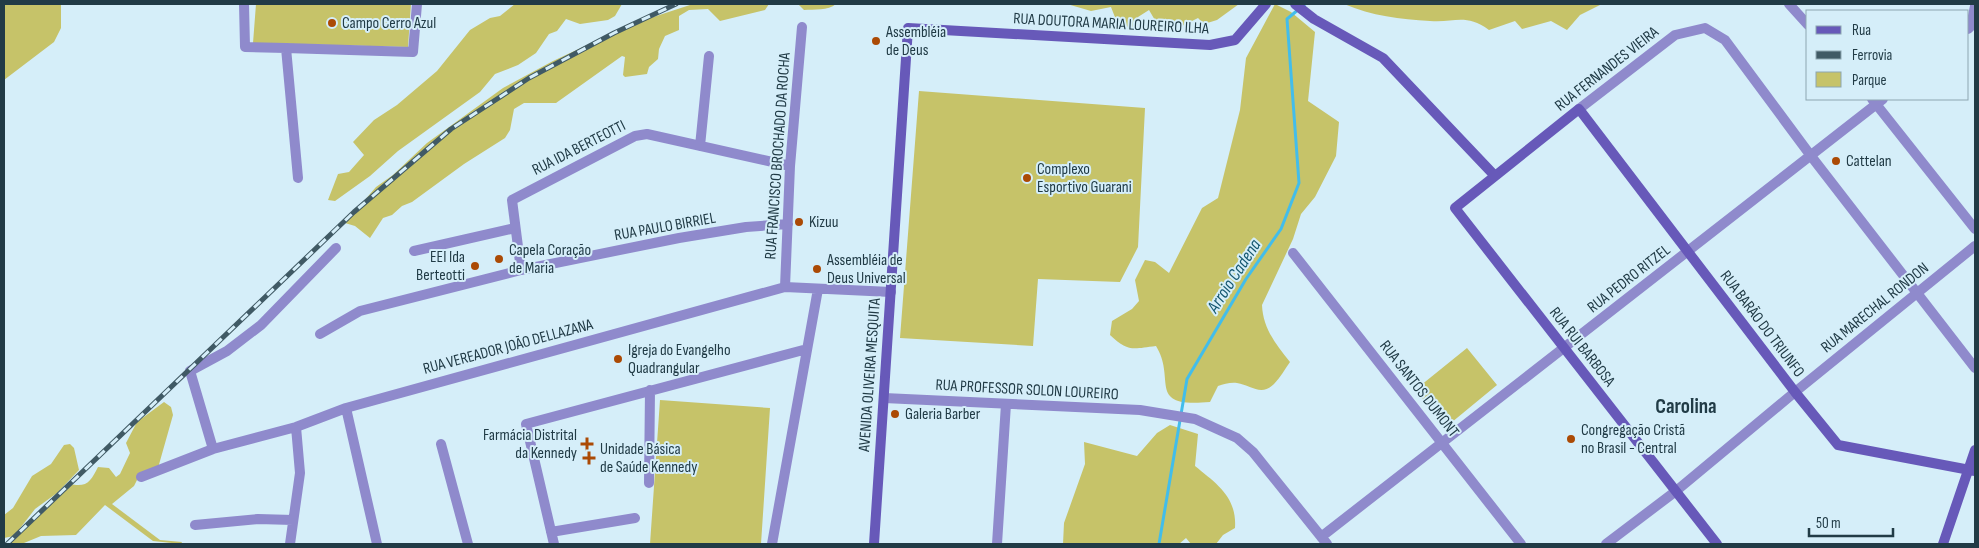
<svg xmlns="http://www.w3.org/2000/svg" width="1979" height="548" viewBox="0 0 1979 548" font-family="'Sofia Sans Condensed',sans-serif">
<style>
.green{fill:#c6c369}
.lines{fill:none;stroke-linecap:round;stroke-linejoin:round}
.stream{stroke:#42bdeb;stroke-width:3}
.street{stroke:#8f8acc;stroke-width:10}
.secondary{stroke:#6759b9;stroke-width:10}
.rail-casing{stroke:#405a65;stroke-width:5}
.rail{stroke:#d5eef9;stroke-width:3;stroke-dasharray:9;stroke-linecap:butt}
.poi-dot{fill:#ab4a05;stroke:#d5eef9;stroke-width:2}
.labels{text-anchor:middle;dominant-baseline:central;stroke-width:4;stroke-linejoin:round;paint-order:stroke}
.poi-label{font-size:16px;fill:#213b46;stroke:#d5eef9;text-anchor:start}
.street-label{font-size:16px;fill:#213b46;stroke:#d5eef9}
.water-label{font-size:18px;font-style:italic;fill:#165870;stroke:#d5eef9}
.district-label{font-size:21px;font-weight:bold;fill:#213b46;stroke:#d5eef9}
</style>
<rect width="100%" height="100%" fill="#d5eef9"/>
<path class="green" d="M4,4H61V28L54,42L4,80Z
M256,4H411L408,47L253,43Z
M515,4H622L615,16L608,20L580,24L566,19L557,31L549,34L536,53L518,65L495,74L480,92L398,151L370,176L335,201L328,200L338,174L349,172L364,155L353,142L374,120L397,105L437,71L470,30L490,18L500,16Z
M693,4H769L765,10L720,21L708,9L689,10L679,16V30L665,36L659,49L658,59L649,67L647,74L625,77L623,75L625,57L622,56L556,103H524L514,109L510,130L505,138L464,164L412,202L402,206L392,215L383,218L370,238L355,226L345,223L376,187L393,175L427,143L503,88L553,61L632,24Z
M798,4H836C828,11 814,9 804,10Z
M1067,4H1239L1217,20L1204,24L1198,18L1170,32L1159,27L1149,10L1138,17L1135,28L1118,25L1111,7L1091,11Z
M1275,4L1291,12L1315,32L1308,101L1339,122L1336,156L1315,197L1301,214L1293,239L1262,305C1263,329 1276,344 1290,362C1285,369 1280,378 1274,384C1261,397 1251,385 1237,383C1231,382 1224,384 1218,386L1210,402C1145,408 1177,380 1156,346C1132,349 1128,352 1110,335L1112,321L1132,309L1139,301L1135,280L1145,260L1155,262L1169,273L1202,208L1218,198L1240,110L1246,58Z
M1344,4H1602L1580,15L1567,30L1551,21L1522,29L1515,21L1489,30C1465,13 1455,23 1430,21C1400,19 1372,16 1344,4Z
M919,91L1145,108L1138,247L1120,282L1038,279L1033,346L900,338Z
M1467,348L1497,385L1446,427L1415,390Z
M660,400L770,408L761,544H650Z
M164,402L171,407L173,415L158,468L139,476L134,486L112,504L160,540L182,542L181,544L153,541L105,505L76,535L41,536L24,543L9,544L70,484C87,488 91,481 98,467L109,468L116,477L120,474L130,453L126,443L137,422Z
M1170,425L1198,434L1195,466C1217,484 1237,497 1235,528L1223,535L1216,544H1191L1186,538L1179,544H1063L1064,523L1085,464L1084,442L1137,456L1157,433Z
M70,444L74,448L79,470L57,493L35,509L14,536L4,538V515L13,508L32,476L51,464L64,445Z"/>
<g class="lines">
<path class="stream" d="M1159,544L1187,379L1246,279L1281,229L1299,183L1287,19L1305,4"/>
<path class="street" d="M244,4L245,47L286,48L298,178
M1789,4L1808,25
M1968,29L1971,26L1975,6
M286,48L413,52L417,4
M1872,99L1975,229
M1579,109L1675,35L1705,28L1725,40L1811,156L1975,368
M700,146L709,56
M414,251L515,228
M1293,253L1521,544
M521,270L512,200L635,136L647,134L790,166
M785,287L790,166L802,27
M320,334L360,311L521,270L679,238L746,227L788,224
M884,398L1140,410L1195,419L1237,438L1253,452L1327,544
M346,408L377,544
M441,444L468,544
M213,449L190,371L227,351L261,325L336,248
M141,477L213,449L296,427L346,408L785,287L891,292
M649,483L650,390
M195,525L258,519L293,520
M551,532L635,518
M1321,537L1883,99
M290,544L300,473L296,427
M554,544L526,424L807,349
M772,544L818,289
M997,544L1006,404
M1606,544L1676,491L1795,392L1975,246"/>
<path class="secondary" d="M1295,4L1314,19L1383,58L1495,176
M874,544L908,28L1210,45L1235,40L1266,4
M1717,544L1455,208L1579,109L1795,392L1838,445L1975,471
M1943,544L1975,450"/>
<g class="rail-casing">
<path id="rail" d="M7,544L354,212L451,129L529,78L614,33L676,4"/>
</g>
<use href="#rail" class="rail"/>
</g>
<g class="poi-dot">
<circle cx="332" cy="23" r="5"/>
<circle cx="876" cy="41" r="5"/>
<circle cx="1836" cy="161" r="5"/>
<circle cx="1027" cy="178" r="5"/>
<circle cx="799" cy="222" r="5"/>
<circle cx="499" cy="259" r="5"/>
<circle cx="475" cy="266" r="5"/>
<circle cx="817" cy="269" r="5"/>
<circle cx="618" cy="359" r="5"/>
<circle cx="895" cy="414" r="5"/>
<circle cx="1571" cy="439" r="5"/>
<path d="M584.5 436.5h5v5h5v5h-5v5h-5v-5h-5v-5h5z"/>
<path d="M586.5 450.5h5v5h5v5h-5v5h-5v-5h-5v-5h5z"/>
</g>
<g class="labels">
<g class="poi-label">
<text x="342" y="23">Campo Cerro Azul</text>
<text x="886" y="32">Assembléia<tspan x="886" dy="18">de Deus</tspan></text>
<text x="1846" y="161">Cattelan</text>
<text x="1037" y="169">Complexo<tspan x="1037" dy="18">Esportivo Guarani</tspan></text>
<text x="809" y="222">Kizuu</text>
<text x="509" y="250">Capela Coração<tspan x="509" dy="18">de Maria</tspan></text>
<text x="465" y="257" text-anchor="end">EEI Ida<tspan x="465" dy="18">Berteotti</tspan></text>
<text x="827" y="260">Assembléia de<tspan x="827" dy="18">Deus Universal</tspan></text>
<text x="628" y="350">Igreja do Evangelho<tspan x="628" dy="18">Quadrangular</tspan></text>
<text x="905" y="414">Galeria Barber</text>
<text x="1581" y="430">Congregação Cristã<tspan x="1581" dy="18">no Brasil - Central</tspan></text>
<text x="577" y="435" text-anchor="end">Farmácia Distrital<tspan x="577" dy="18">da Kennedy</tspan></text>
<text x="600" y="449">Unidade Básica<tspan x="600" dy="18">de Saúde Kennedy</tspan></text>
</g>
<g class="street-label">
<text transform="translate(1111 24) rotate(3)">RUA DOUTORA MARIA LOUREIRO ILHA</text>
<text transform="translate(1607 69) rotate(-38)">RUA FERNANDES VIEIRA</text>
<text transform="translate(579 148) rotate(-27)">RUA IDA BERTEOTTI</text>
<text transform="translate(778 156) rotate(-86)">RUA FRANCISCO BROCHADO DA ROCHA</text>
<text transform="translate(665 227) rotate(-10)">RUA PAULO BIRRIEL</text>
<text transform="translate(1629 279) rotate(-38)">RUA PEDRO RITZEL</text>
<text transform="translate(1875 308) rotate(-39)">RUA MARECHAL RONDON</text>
<text transform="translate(1762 324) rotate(53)">RUA BARÃO DO TRIUNFO</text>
<text transform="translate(508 347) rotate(-15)">RUA VEREADOR JOÃO DELLAZANA</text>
<text transform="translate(1582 347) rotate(52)">RUA RUI BARBOSA</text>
<text transform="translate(870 375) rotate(-86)">AVENIDA OLIVEIRA MESQUITA</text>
<text transform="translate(1419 389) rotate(52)">RUA SANTOS DUMONT</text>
<text transform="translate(1027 390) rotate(3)">RUA PROFESSOR SOLON LOUREIRO</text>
</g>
<g class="water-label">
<text transform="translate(1234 276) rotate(-57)">Arroio Cadena</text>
</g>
<g class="district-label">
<text x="1686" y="406">Carolina</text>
</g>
</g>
<rect width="1979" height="548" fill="none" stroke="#213b46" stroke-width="10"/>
<rect x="1806" y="10" width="162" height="90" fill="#d5eef9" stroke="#8da6b1"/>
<rect x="1816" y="26" width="25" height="8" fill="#6759b9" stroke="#8da6b1"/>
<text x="1852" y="35" font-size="15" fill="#213b46">Rua</text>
<rect x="1816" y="51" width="25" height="8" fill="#405a65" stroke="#8da6b1"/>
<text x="1852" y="60" font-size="15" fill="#213b46">Ferrovia</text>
<rect x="1816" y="72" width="25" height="15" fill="#c6c369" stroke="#8da6b1"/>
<text x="1852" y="85" font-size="15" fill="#213b46">Parque</text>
<path d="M1809 528v8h84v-8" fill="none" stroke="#213b46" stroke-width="2.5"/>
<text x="1816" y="528" font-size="15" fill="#213b46" stroke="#d5eef9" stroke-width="4" paint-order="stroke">50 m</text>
</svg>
